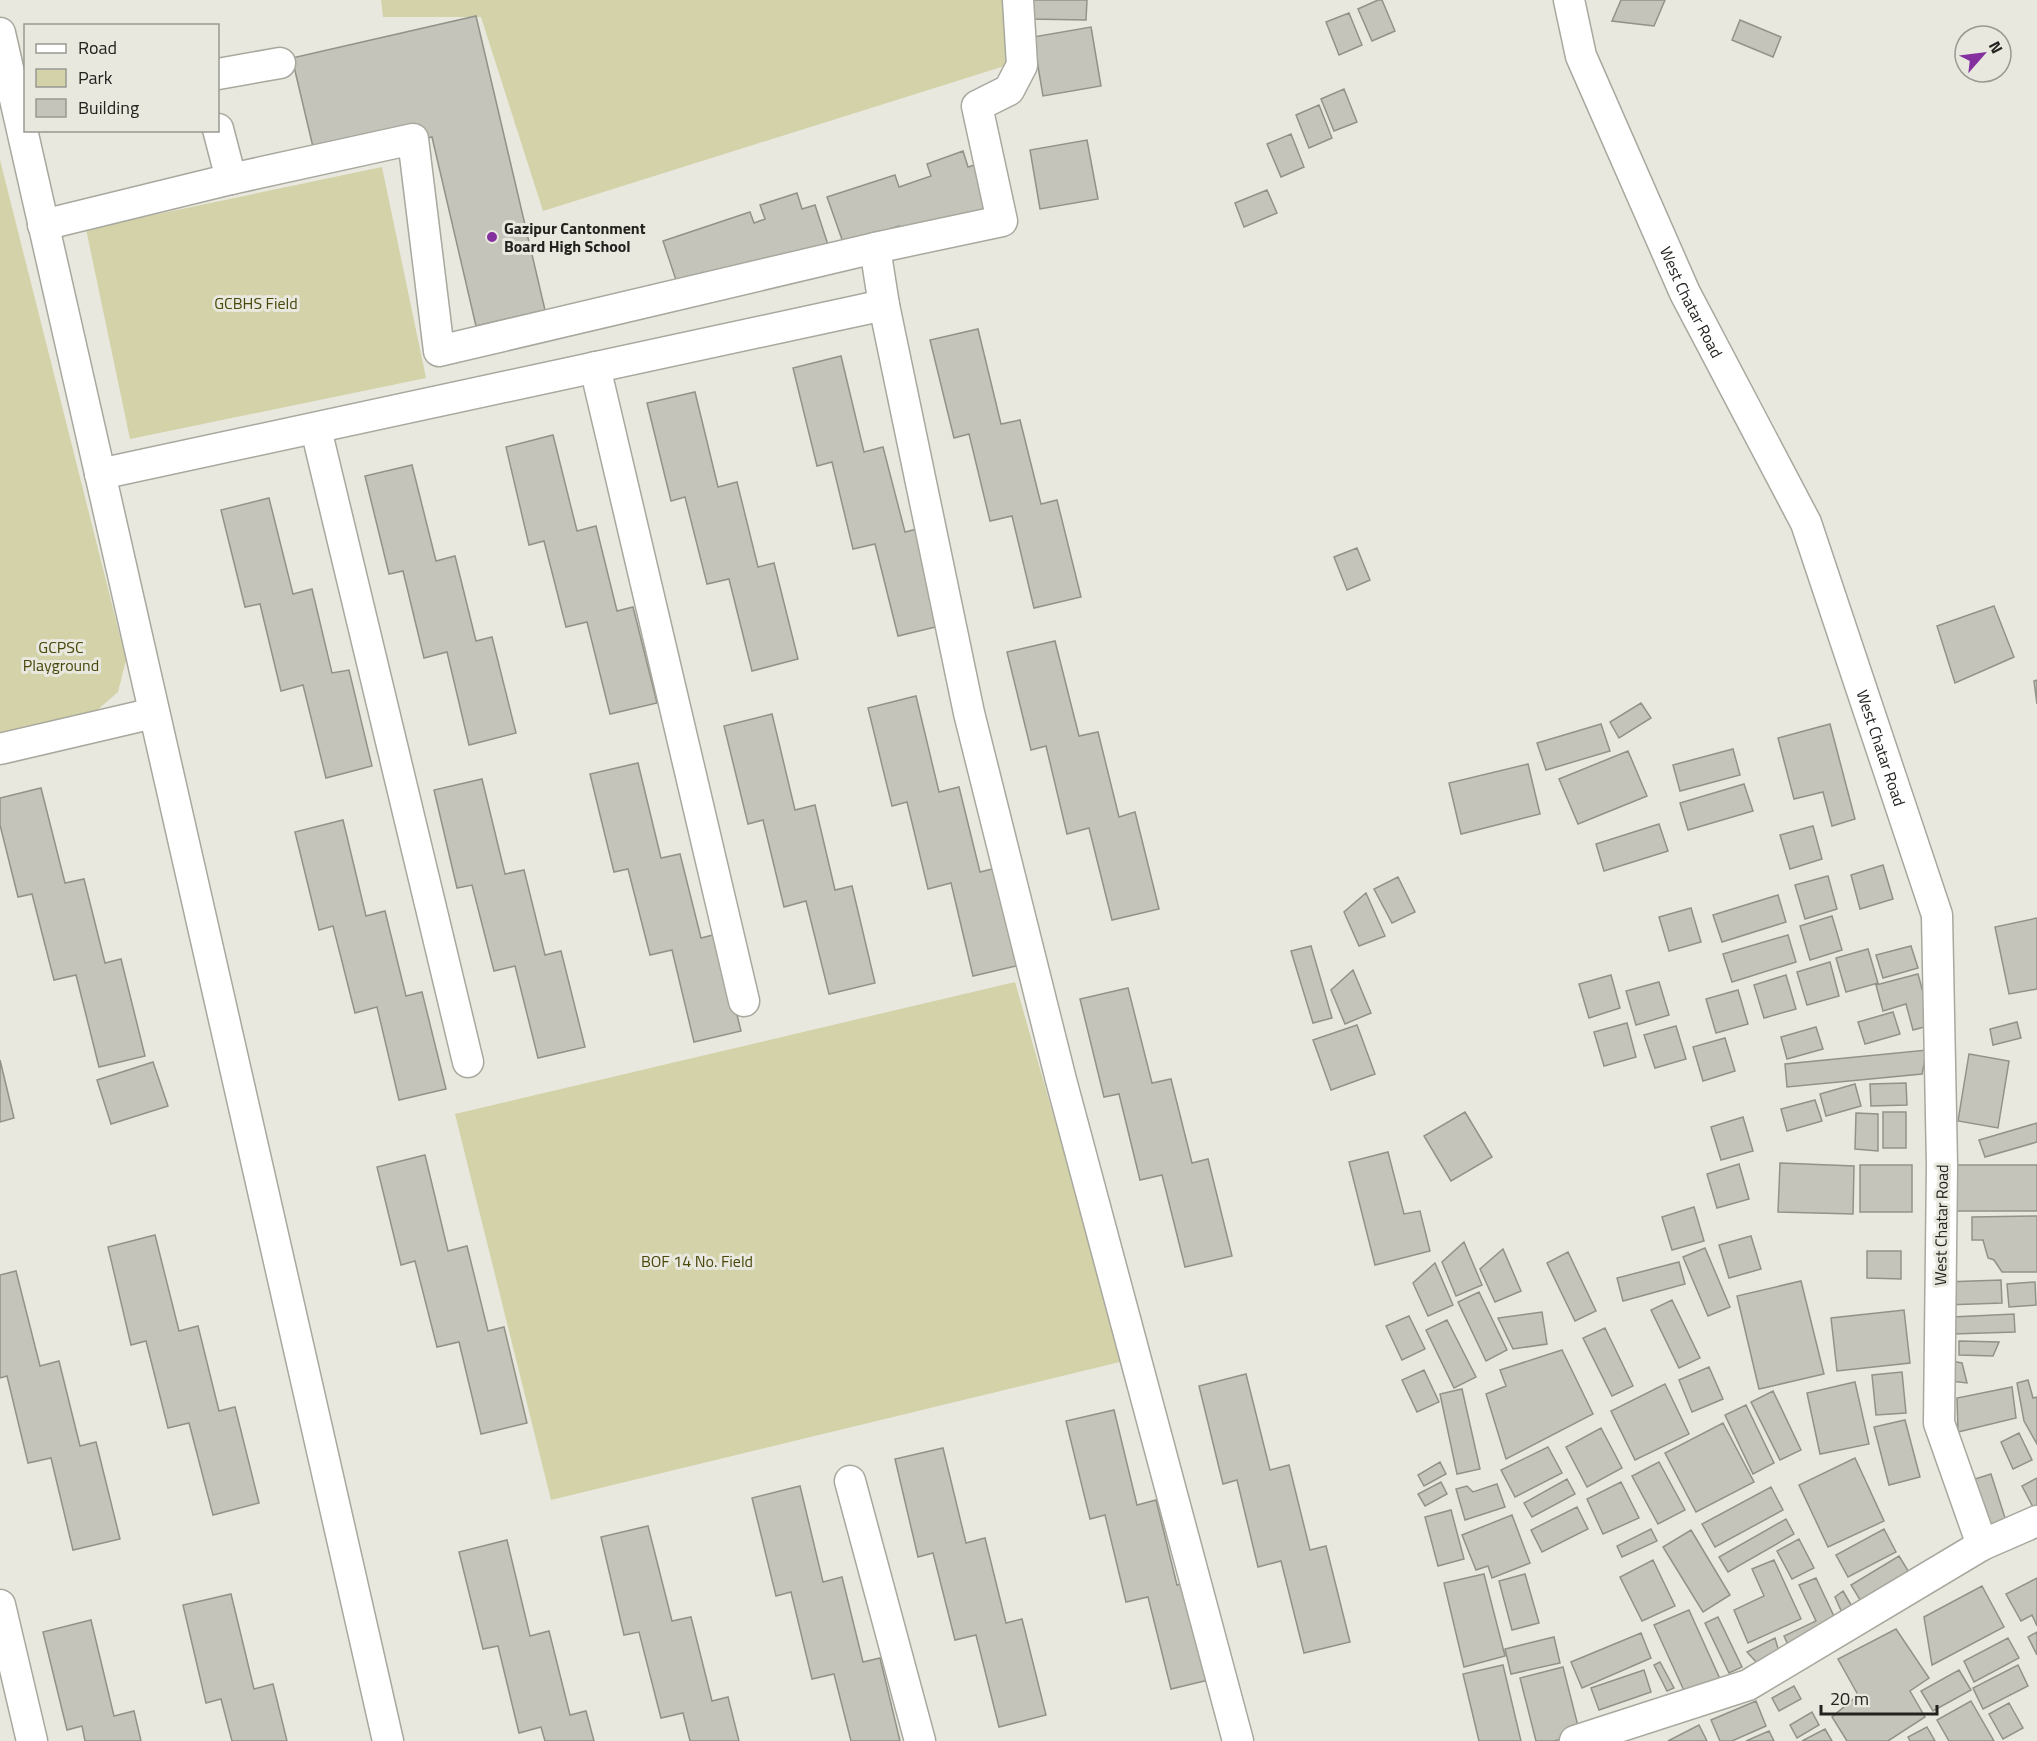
<svg xmlns="http://www.w3.org/2000/svg" width="2037" height="1741" viewBox="0 0 2037 1741" font-family="'Titillium Web',sans-serif">
<style>
.green{fill:#d3d2a8}
.building{fill:#c4c4bb;stroke:#929289;stroke-width:1.5}
.lines{fill:none;stroke-linecap:round;stroke-linejoin:round}
.street-casing{stroke:#a8a89f;stroke-width:33}
.street{stroke:#fff;stroke-width:30}
.poi-dot{fill:#84309f;stroke:#e8e8df;stroke-width:2}
.labels{text-anchor:middle;dominant-baseline:central;stroke-width:6;stroke-linejoin:round;paint-order:stroke}
.poi-label{font-size:16px;font-weight:bold;fill:#22221f;stroke:#e8e8df;text-anchor:start}
.street-label{font-size:16px;fill:#22221f;stroke:#e8e8df}
.park-label{font-size:16px;fill:#49470a;stroke:#e8e8df}
</style>
<rect width="100%" height="100%" fill="#e8e8df"/>
<path class="green" d="M381,0H1006L1011,64L543,211L481,17H383Z
M0,160L126,660L118,692L96,711L0,734Z
M382,167L426,378L130,439L86,229Z
M1015,982L1124,1361L551,1500L455,1114Z"/>
<path class="building" d="M1029,0H1087L1086,20L1029,19Z
M1378,0H1382L1395,31L1372,41L1358,9Z
M1621,0H1665L1654,26L1612,21Z
M1349,13L1362,45L1339,55L1326,22Z
M476,16L545,310L476,326L432,137L317,164L292,58Z
M1740,20L1781,37L1773,57L1732,40Z
M1091,27L1101,86L1043,96L1033,37Z
M1344,89L1357,122L1334,131L1321,99Z
M1319,105L1332,138L1309,148L1296,115Z
M1291,134L1304,167L1281,177L1267,144Z
M1087,140L1098,199L1040,209L1030,150Z
M963,151L968,167L981,163L998,212L904,243L899,226L844,245L827,197L895,175L899,187L931,176L927,164Z
M1267,190L1277,213L1244,227L1235,203Z
M797,193L802,209L815,205L831,254L678,286L663,241L750,212L754,223L765,219L760,205Z
M978,329L1001,424L1020,420L1041,504L1057,500L1081,597L1034,608L1012,516L990,521L969,434L954,438L930,340Z
M841,356L864,452L883,447L905,532L921,528L944,625L898,636L875,544L853,549L832,462L817,466L793,368Z
M695,392L718,487L737,482L758,567L774,563L798,659L752,671L729,579L707,584L685,497L671,501L647,403Z
M553,435L577,531L596,526L617,611L633,607L657,703L610,714L587,622L566,627L544,541L529,545L506,447Z
M412,465L436,561L455,556L476,641L492,637L516,733L469,745L447,652L424,658L403,571L389,574L365,476Z
M269,498L293,594L312,589L332,673L349,670L372,766L326,778L303,685L281,691L260,604L245,607L221,510Z
M1357,548L1370,580L1347,590L1334,557Z
M1994,606L2014,657L1955,683L1937,626Z
M1055,641L1079,736L1098,732L1119,817L1135,812L1159,909L1112,920L1089,828L1067,834L1046,746L1031,750L1007,652Z
M2037,680V704L2034,681Z
M916,696L939,792L959,787L980,872L996,868L1020,965L973,976L951,883L928,889L907,802L892,806L868,708Z
M1641,703L1651,718L1619,738L1610,722Z
M772,714L795,810L815,805L835,890L852,886L875,983L829,994L806,901L784,907L763,820L748,824L724,726Z
M1601,724L1610,751L1546,770L1537,743Z
M1830,724L1855,819L1832,826L1823,792L1794,799L1778,738Z
M1733,749L1740,775L1680,791L1673,765Z
M1628,751L1647,796L1578,824L1559,779Z
M638,763L661,858L680,854L701,938L717,934L741,1031L694,1042L672,950L650,955L628,869L614,872L590,774Z
M1528,764L1540,814L1461,834L1449,783Z
M482,779L505,874L524,870L545,955L561,951L585,1047L538,1058L515,966L494,971L472,885L457,888L434,790Z
M1744,784L1753,811L1688,830L1680,803Z
M41,788L65,883L84,879L105,963L121,959L145,1056L99,1067L76,975L54,980L32,894L18,897L0,825V798Z
M343,820L366,916L385,911L406,996L422,992L446,1089L399,1100L377,1007L355,1013L333,926L319,930L295,832Z
M1659,824L1668,851L1604,871L1596,844Z
M1813,826L1822,859L1790,869L1780,835Z
M1883,865L1893,899L1860,909L1851,875Z
M1828,876L1837,909L1805,919L1795,885Z
M1398,877L1415,912L1392,923L1374,889Z
M1366,893L1385,936L1359,946L1344,912Z
M1778,895L1786,922L1722,942L1713,915Z
M1691,908L1701,942L1669,951L1659,917Z
M1832,916L1842,950L1810,960L1800,926Z
M2037,918V989L2009,994L1995,927Z
M1788,935L1796,962L1732,982L1723,954Z
M1311,946L1332,1018L1313,1023L1291,951Z
M1911,946L1918,968L1883,978L1876,955Z
M1868,949L1878,983L1846,992L1836,958Z
M1830,962L1839,996L1807,1005L1797,972Z
M1353,970L1371,1013L1345,1024L1331,990Z
M1918,974L1932,1025L1913,1030L1906,1004L1883,1011L1876,985Z
M1611,975L1620,1008L1589,1018L1579,984Z
M1786,975L1796,1009L1764,1018L1754,985Z
M1659,982L1669,1015L1636,1025L1626,991Z
M1128,988L1152,1083L1171,1079L1192,1163L1208,1159L1232,1256L1185,1267L1162,1175L1140,1180L1119,1094L1104,1097L1080,999Z
M1738,990L1748,1024L1716,1033L1706,999Z
M1893,1012L1900,1034L1865,1044L1858,1022Z
M2017,1022L2021,1038L1993,1045L1990,1029Z
M1627,1023L1636,1057L1604,1066L1594,1032Z
M1357,1025L1375,1074L1331,1090L1313,1040Z
M1676,1026L1686,1059L1655,1068L1644,1035Z
M1816,1027L1823,1049L1787,1059L1781,1037Z
M1725,1038L1735,1071L1703,1081L1693,1047Z
M1927,1050L1922,1074L1787,1087L1785,1064Z
M1969,1054L2009,1061L1998,1128L1958,1121Z
M0,1060L14,1118L0,1122Z
M153,1062L168,1106L111,1124L97,1080Z
M1906,1083L1907,1105L1871,1106L1870,1084Z
M1855,1084L1861,1106L1826,1116L1820,1094Z
M1815,1100L1822,1121L1787,1131L1781,1109Z
M1465,1112L1492,1157L1451,1181L1424,1136Z
M1883,1112H1906V1148H1883Z
M1856,1113L1878,1114V1151L1855,1149Z
M1743,1117L1753,1151L1721,1160L1711,1127Z
M2037,1123V1142L1985,1157L1979,1140Z
M1388,1152L1404,1214L1420,1211L1430,1251L1375,1265L1349,1162Z
M425,1155L448,1251L467,1246L488,1331L504,1327L527,1423L481,1434L459,1342L437,1347L415,1261L401,1265L377,1167Z
M1780,1163L1854,1166L1853,1214L1778,1212Z
M1739,1164L1749,1199L1717,1208L1707,1174Z
M1860,1165H1912V1212H1860Z
M1947,1165H2037V1211H1947Z
M1694,1207L1704,1241L1672,1250L1662,1217Z
M2037,1216V1272H2002L1994,1260L1988,1258L1983,1240H1972V1217Z
M155,1235L179,1331L198,1326L219,1411L235,1407L259,1503L213,1515L189,1423L168,1428L146,1341L131,1345L108,1247Z
M1751,1236L1761,1269L1729,1278L1719,1245Z
M1464,1242L1482,1285L1456,1296L1442,1262Z
M1705,1248L1730,1307L1708,1316L1683,1257Z
M1503,1249L1521,1291L1495,1302L1480,1269Z
M1867,1251H1901V1279L1867,1278Z
M1568,1252L1596,1311L1575,1321L1547,1263Z
M1679,1262L1685,1284L1623,1301L1617,1278Z
M1435,1263L1453,1305L1428,1316L1413,1283Z
M16,1271L40,1366L59,1361L80,1446L96,1442L120,1539L73,1550L51,1458L28,1463L7,1376L0,1378V1275Z
M2001,1280L2002,1303L1945,1305L1944,1282Z
M1801,1281L1824,1374L1759,1389L1737,1296Z
M2035,1282L2036,1305L2009,1307L2007,1284Z
M1479,1292L1507,1350L1486,1361L1458,1302Z
M1672,1300L1700,1358L1679,1368L1651,1310Z
M1904,1310L1910,1363L1837,1371L1831,1318Z
M1542,1312L1547,1344L1513,1349L1498,1318Z
M2014,1314L2015,1332L1953,1334L1952,1317Z
M1409,1316L1425,1349L1402,1360L1386,1326Z
M1447,1320L1476,1377L1454,1388L1426,1330Z
M1605,1328L1633,1386L1612,1396L1583,1338Z
M1959,1341L1999,1342L1993,1356L1959,1355Z
M1562,1350L1593,1414L1506,1459L1486,1394L1506,1386L1500,1370Z
M1945,1360L1962,1363L1967,1383L1942,1380Z
M1709,1367L1723,1399L1692,1412L1679,1380Z
M1424,1370L1439,1402L1417,1412L1402,1380Z
M1902,1372L1906,1413L1876,1415L1872,1375Z
M1246,1374L1270,1470L1289,1465L1310,1550L1326,1546L1350,1642L1304,1653L1281,1561L1258,1567L1237,1480L1223,1484L1199,1386Z
M2028,1380L2033,1398L2037,1397V1444L2024,1421L2017,1383Z
M1855,1382L1869,1444L1820,1454L1807,1393Z
M1665,1384L1689,1434L1635,1460L1611,1411Z
M2012,1387L2016,1418L1958,1432L1957,1398Z
M1462,1389L1480,1469L1457,1474L1440,1394Z
M1773,1391L1801,1450L1780,1460L1751,1402Z
M1746,1405L1774,1463L1753,1474L1725,1415Z
M1114,1410L1137,1505L1156,1500L1177,1585L1193,1581L1217,1678L1171,1689L1148,1597L1126,1602L1105,1515L1090,1519L1066,1421Z
M1905,1420L1920,1477L1889,1485L1874,1427Z
M1723,1423L1754,1482L1696,1512L1665,1453Z
M1601,1428L1622,1468L1587,1487L1566,1447Z
M2019,1433L2032,1460L2013,1469L2001,1442Z
M1548,1447L1562,1473L1515,1497L1501,1470Z
M943,1448L966,1543L985,1538L1006,1623L1022,1619L1046,1715L999,1727L976,1635L955,1640L933,1553L918,1557L895,1459Z
M1855,1458L1884,1521L1828,1547L1799,1485Z
M1440,1462L1446,1474L1424,1486L1418,1475Z
M1659,1462L1685,1510L1658,1524L1632,1476Z
M1991,1474L2006,1521L1987,1528L1972,1480Z
M2037,1478V1507L2034,1509L2022,1486Z
M1567,1479L1575,1494L1532,1517L1524,1503Z
M1441,1482L1447,1494L1425,1506L1418,1494Z
M1621,1482L1639,1518L1603,1534L1587,1499Z
M1497,1484L1505,1507L1465,1520L1456,1489L1467,1486L1473,1492Z
M800,1486L823,1582L842,1577L863,1662L880,1658L900,1741H851L834,1674L812,1679L791,1592L776,1596L752,1498Z
M1771,1487L1783,1510L1715,1547L1702,1524Z
M1577,1507L1588,1529L1542,1552L1531,1530Z
M1451,1510L1464,1559L1438,1566L1425,1517Z
M1512,1515L1530,1563L1492,1578L1488,1566L1476,1570L1462,1535Z
M1786,1519L1794,1534L1728,1572L1719,1557Z
M648,1526L672,1621L691,1617L712,1701L728,1697L739,1741H690L683,1713L661,1718L639,1632L624,1635L601,1537Z
M1651,1529L1657,1541L1622,1557L1617,1546Z
M1884,1529L1896,1552L1848,1577L1836,1555Z
M1691,1530L1730,1595L1703,1612L1663,1547Z
M1799,1539L1814,1568L1792,1579L1777,1551Z
M507,1540L530,1636L549,1631L570,1715L586,1711L594,1741H545L541,1727L519,1733L498,1646L483,1649L459,1552Z
M1899,1556L1910,1574L1862,1603L1851,1585Z
M1653,1560L1675,1606L1642,1621L1620,1577Z
M1774,1560L1801,1619L1748,1643L1734,1610L1764,1596L1752,1569Z
M1484,1574L1505,1656L1464,1667L1444,1583Z
M1525,1574L1539,1623L1512,1630L1499,1581Z
M1816,1578L1839,1627L1790,1649L1784,1636L1816,1621L1799,1585Z
M2037,1578V1626L2032,1615L2021,1621L2006,1594Z
M1982,1586L2004,1627L1932,1665L1924,1617Z
M1843,1591L1854,1610L1843,1615L1835,1597Z
M231,1594L254,1689L273,1684L287,1741H232L221,1699L206,1703L183,1605Z
M1689,1610L1720,1679L1686,1695L1654,1625Z
M1718,1617L1742,1667L1729,1673L1705,1623Z
M91,1620L114,1716L134,1711L141,1741H85L82,1726L67,1730L43,1632Z
M1896,1629L1929,1678L1910,1691L1925,1717L1888,1741H1847L1832,1717L1858,1695L1838,1659Z
M2037,1632V1655L2028,1637Z
M1641,1633L1651,1658L1582,1688L1571,1662Z
M1554,1637L1560,1663L1511,1674L1505,1649Z
M1775,1638L1779,1652L1758,1664L1747,1652Z
M2008,1638L2019,1658L1974,1682L1964,1661Z
M1660,1662L1674,1688L1667,1691L1654,1665Z
M1503,1665L1521,1741H1479L1463,1674Z
M2018,1665L2028,1686L1983,1709L1973,1688Z
M1563,1667L1580,1734L1554,1741H1536L1520,1678Z
M1644,1670L1651,1692L1599,1710L1591,1688Z
M1959,1670L1971,1690L1933,1711L1921,1691Z
M1794,1686L1801,1699L1779,1711L1772,1698Z
M1756,1701L1766,1726L1732,1741H1720L1711,1720Z
M1971,1701L1994,1741H1949L1937,1720Z
M2009,1703L2023,1728L2003,1739L1989,1714Z
M1812,1712L1819,1725L1797,1738L1790,1725Z
M1699,1725L1707,1741H1668Z
M1927,1727L1935,1741H1910L1908,1737Z
M1825,1729L1832,1741H1802Z
M1769,1731L1774,1741H1746Z"/>
<g class="lines">
<g class="street-casing">
<g id="street">
<path id="s1" d="M1569,0L1581,56L1685,293L1806,523L1937,915L1942,1165L1939,1423L1982,1545"/>
<path d="M0,33L388,1741"/>
<path d="M218,74L280,63"/>
<path d="M218,129L231,179"/>
<path d="M43,225L231,179L413,139L439,351L875,248L1002,221L977,106L1009,90L1022,65L1018,0"/>
<path d="M875,248L884,305"/>
<path d="M595,367L744,1001"/>
<path d="M316,429L468,1062"/>
<path d="M100,474L884,305L969,713L1061,1080L1238,1741"/>
<path d="M0,749L154,713"/>
<path d="M850,1481L920,1741"/>
<path d="M0,1605L32,1741"/>
<path d="M1575,1741L1748,1685L1982,1545L2037,1521"/>
</g>
</g>
<use href="#street" class="street"/>
</g>
<circle class="poi-dot" cx="492" cy="237" r="6"/>
<g class="labels">
<g class="poi-label">
<text x="504" y="228">Gazipur Cantonment<tspan x="504" dy="18">Board High School</tspan></text>
</g>
<g class="street-label">
<text stroke="none"><textPath href="#s1" startOffset="327">West Chatar Road</textPath></text>
<text stroke="none"><textPath href="#s1" startOffset="813">West Chatar Road</textPath></text>
<text transform="translate(1941 1225) rotate(-89)">West Chatar Road</text>
</g>
<g class="park-label">
<text x="256" y="303">GCBHS Field</text>
<text x="61" y="647">GCPSC<tspan x="61" dy="18">Playground</tspan></text>
<text x="697" y="1261">BOF 14 No. Field</text>
</g>
</g>
<rect x="24" y="24" width="195" height="108" fill="#e8e8df" stroke="#999992" stroke-width="1.5"/>
<rect x="36" y="44" width="30" height="9" fill="#ffffff" stroke="#999992" stroke-width="1.5"/>
<text x="78" y="54" font-size="18" fill="#22221f">Road</text>
<rect x="36" y="69" width="30" height="18" fill="#d3d2a8" stroke="#999992" stroke-width="1.5"/>
<text x="78" y="84" font-size="18" fill="#22221f">Park</text>
<rect x="36" y="99" width="30" height="18" fill="#c4c4bb" stroke="#999992" stroke-width="1.5"/>
<text x="78" y="114" font-size="18" fill="#22221f">Building</text>
<g transform="translate(1983 54) rotate(62)"><circle r="28" fill="#e8e8df" stroke="#999992" stroke-width="1.5"/>
<path d="M0-4.5L10 22L0 15L-10 22Z" fill="#84309f"/>
<text y="-9" font-size="16" font-weight="bold" text-anchor="middle" fill="#22221f">N</text>
</g>
<path d="M1821 1705v9h116v-9" fill="none" stroke="#22221f" stroke-width="3"/>
<text x="1830" y="1705" font-size="18" fill="#22221f" stroke="#e8e8df" stroke-width="4.5" paint-order="stroke">20 m</text>
</svg>
